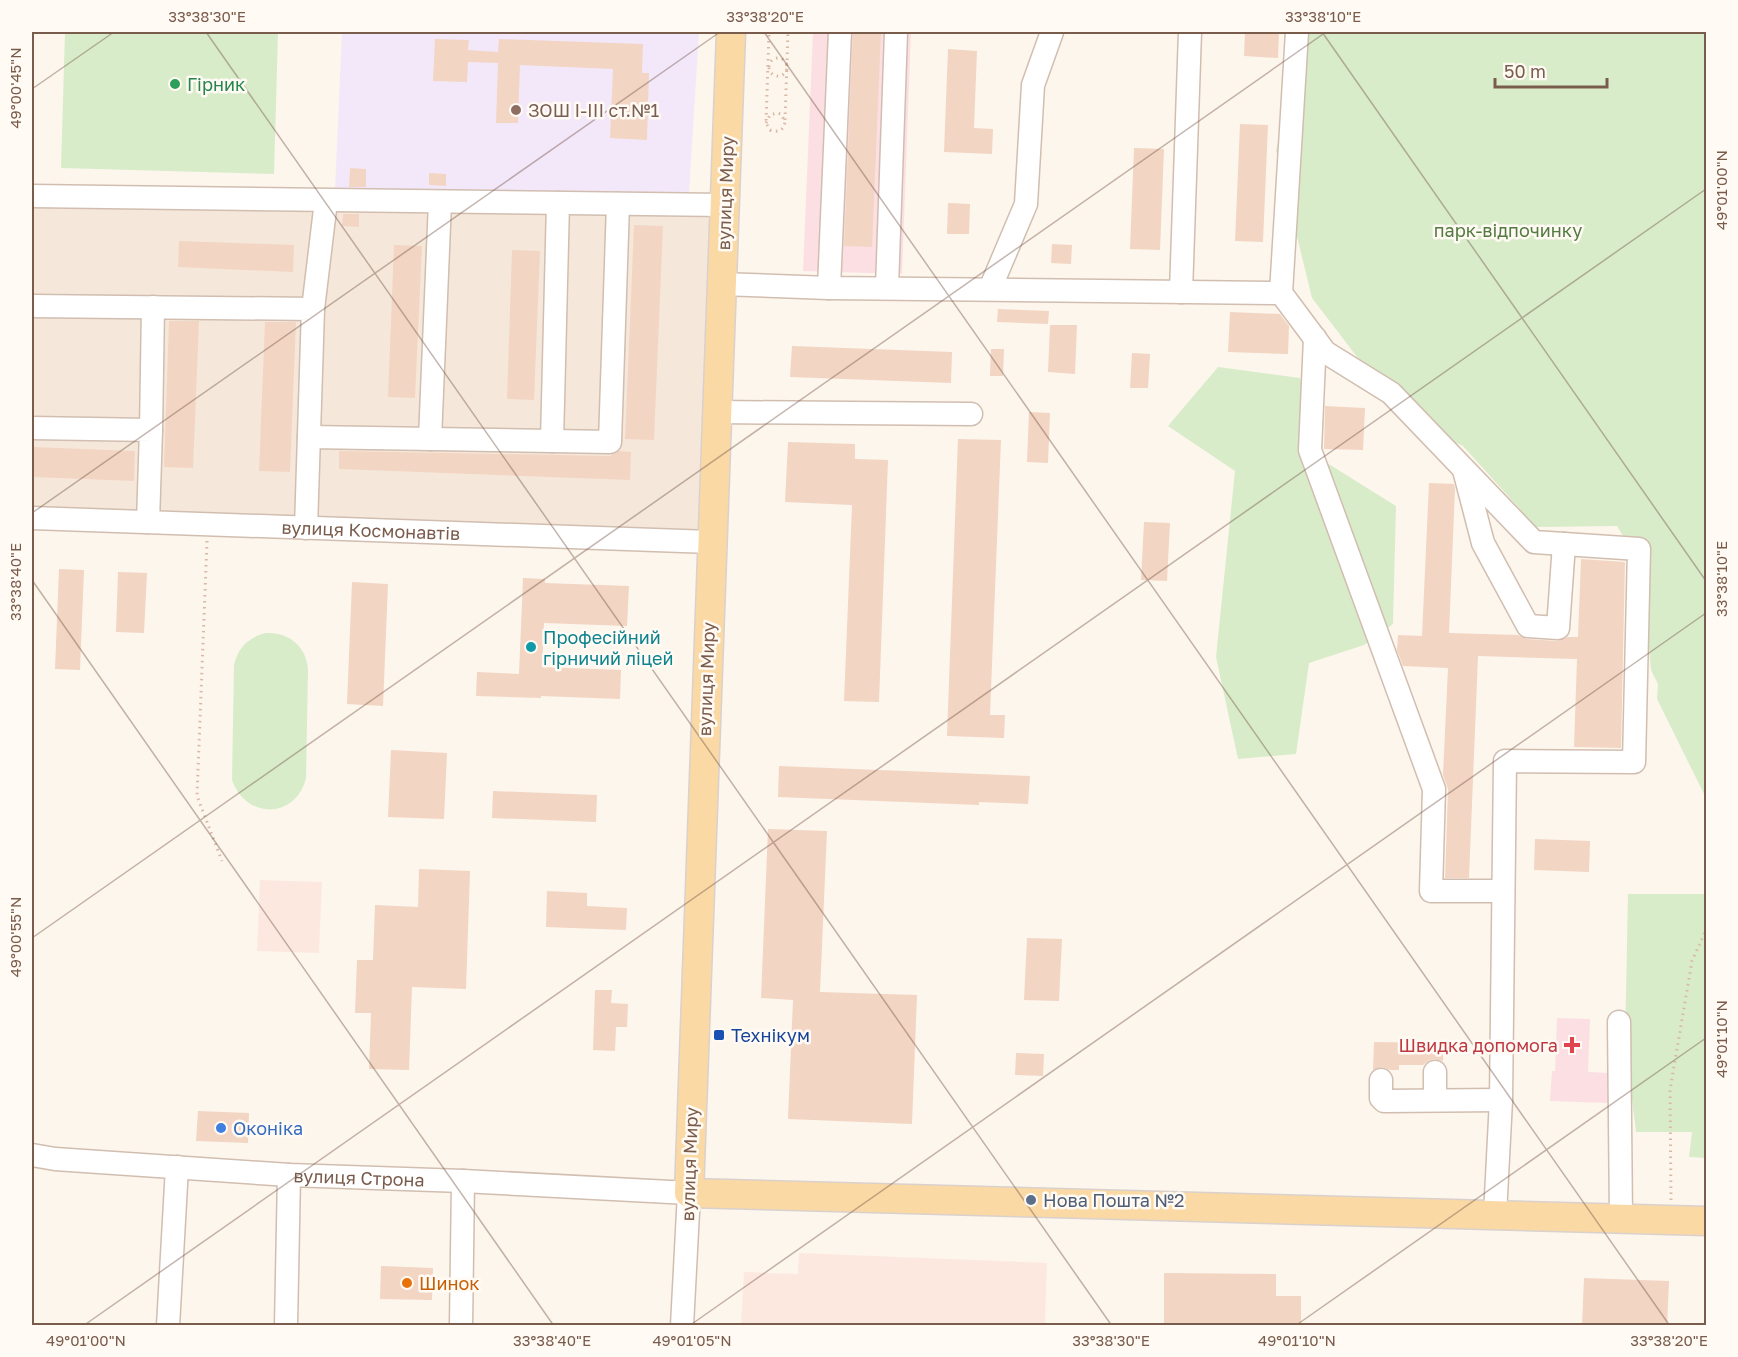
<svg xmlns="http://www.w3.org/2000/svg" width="1738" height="1357" viewBox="0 0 1738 1357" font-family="'Golos Text',sans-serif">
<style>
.residential{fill:#f5e8da}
.commercial{fill:#fde8e0}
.education{fill:#f3e8fa}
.medical{fill:#fbdfe3}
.green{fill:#d8ecc9}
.building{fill:#f3d5c3}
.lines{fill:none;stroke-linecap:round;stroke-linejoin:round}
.minor-casing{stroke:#d1beb0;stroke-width:25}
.major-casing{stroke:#dad1cd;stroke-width:31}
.path{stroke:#d9b8a5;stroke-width:3;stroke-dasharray:1.5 4.5;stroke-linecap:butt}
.minor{stroke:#fff;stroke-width:22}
.major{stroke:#fbd9a5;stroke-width:28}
.ticks{fill:none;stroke:#7a5c4d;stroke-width:1.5;stroke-opacity:0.45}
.leisure-dot{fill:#2e9e5b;stroke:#fffaf3;stroke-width:2}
.education-dot{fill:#8d6e63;stroke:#fffaf3;stroke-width:2}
.culture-dot{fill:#0f9aa8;stroke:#fffaf3;stroke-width:2}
.transit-dot{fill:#1a4fb4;stroke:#fffaf3;stroke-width:2}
.health-dot{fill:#e0444e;stroke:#fffaf3;stroke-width:2}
.shop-dot{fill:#3f7fe0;stroke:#fffaf3;stroke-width:2}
.service-dot{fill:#5c6f8a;stroke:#fffaf3;stroke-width:2}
.food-dot{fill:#e8710a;stroke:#fffaf3;stroke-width:2}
.labels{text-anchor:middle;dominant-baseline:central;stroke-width:5;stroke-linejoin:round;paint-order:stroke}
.leisure-label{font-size:18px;fill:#27864d;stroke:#fffaf3;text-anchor:start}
.education-label{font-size:18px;fill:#785e54;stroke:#fffaf3;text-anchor:start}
.street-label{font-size:18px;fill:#7a5c4d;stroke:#fffaf3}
.park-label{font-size:18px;fill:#537a41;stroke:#fffaf3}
.culture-label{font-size:18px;fill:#0d838f;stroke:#fffaf3;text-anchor:start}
.transit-label{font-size:18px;fill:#164399;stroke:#fffaf3;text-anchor:start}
.health-label{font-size:18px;fill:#be3a42;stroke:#fffaf3;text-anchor:end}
.shop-label{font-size:18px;fill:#366cbe;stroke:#fffaf3;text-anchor:start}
.service-label{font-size:18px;fill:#4e5e75;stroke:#fffaf3;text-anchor:start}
.food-label{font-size:18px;fill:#c56008;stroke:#fffaf3;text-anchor:start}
.neatline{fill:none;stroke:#7a5c4d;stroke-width:2}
.ticks-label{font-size:15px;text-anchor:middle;fill:#7a5c4d}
</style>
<rect width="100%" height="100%" fill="#fdf6ec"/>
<path class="residential" d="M32,197L715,211L701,534L32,512Z"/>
<path class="commercial" d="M260,880L322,882L319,953L257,951Z
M799,1253L1047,1263L1045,1325H741L744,1272L798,1274Z"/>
<path class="education" d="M342,32H699L689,193L335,189Z"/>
<path class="medical" d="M813,32H911L902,274L803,271Z
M1557,1018L1590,1019L1588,1072L1609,1073L1608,1103L1550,1101L1552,1071H1555Z"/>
<path class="green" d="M65,32H278L274,174L61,168Z
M1310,32H1706V798L1657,699L1658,684L1651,670L1641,565L1617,526L1536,527L1463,446L1403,417L1312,298L1276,150Z
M1218,367L1300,378L1319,458L1396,506L1393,624L1364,645L1309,663L1296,754L1238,759L1216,657L1235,471L1168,426Z
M266,633C289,632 306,646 308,669L306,778C296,819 246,820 232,780L234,665C238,647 249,637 266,633Z
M1706,866V1158L1689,1157L1692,1132H1636L1625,1041L1628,894H1704Z"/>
<path class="building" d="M853,32H881L872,247L844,246Z
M1245,32H1279L1278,58L1244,56Z
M435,39L469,40L468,50L498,52L499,39L643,44L642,73H649L647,140L610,138L613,69L520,65L518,123H496L498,63L468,62L467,82L433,81Z
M948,49L977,51L974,128L993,129L992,154L944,152Z
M1240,124L1268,125L1263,242L1235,241Z
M1134,148L1164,149L1160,250L1130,249Z
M350,168L366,169V187H349Z
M429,173L446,174V186L429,185Z
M948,203L970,204L969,234H947Z
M343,214H359V227L342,226Z
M634,225L663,226L654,440L625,439Z
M179,241L294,245L293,272L178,267Z
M1052,244L1072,245L1071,264L1051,263Z
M394,245L422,246L415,398L388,397Z
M512,250L540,251L534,400L507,399Z
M998,309L1049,311L1048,324L997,322Z
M1230,312L1280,314L1289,326L1288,354L1228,352Z
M169,321H199L193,468L164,467Z
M265,322H296L290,472L259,471Z
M1050,325H1077L1075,374L1048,372Z
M792,346L952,352L951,383L790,377Z
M991,349H1004L1003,376H990Z
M1132,353L1150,354L1148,388H1130Z
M1325,406L1365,408L1363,450L1324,449Z
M1029,412L1050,413L1048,463L1027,462Z
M958,439L1001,440L990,715H1005L1004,738L947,736Z
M788,442L855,444V459L888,460L879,702L844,701L852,505L785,502Z
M32,447L135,451L134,481L32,477Z
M339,451L610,456L619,451L631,452L630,480L339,469Z
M1429,483L1454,484L1455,489L1449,633L1518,635L1527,639L1557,641L1568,637H1578L1581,559L1625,562L1621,748L1574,747L1577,659L1478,656L1469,878H1445L1448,789L1443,775L1448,668L1403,666L1397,650L1398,635L1422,636Z
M1144,522L1170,523L1167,581L1141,580Z
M59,569L84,570L80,670L55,669Z
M118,572L147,573L144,633L116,632Z
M523,578L545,579V583L629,586L627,626L544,623L542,667L621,670L620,699L541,696V698L476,696L477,672L519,674Z
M352,582L388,584L383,706L347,704Z
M391,750L447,753L444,819L388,817Z
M779,766L1030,776L1028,804L979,802V805L778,797Z
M493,791L597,795L596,822L492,818Z
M768,829L827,831L820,992L917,995L912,1124L788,1119L793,1000L761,998Z
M1535,839L1590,841L1589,872L1534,870Z
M419,869L470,871L466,989L412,987L409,1070L369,1069L371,1013H355L357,960H373L375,905L418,907Z
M547,891L587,893V906L627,908L626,930L546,927Z
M1027,938L1062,939L1059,1001L1024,1000Z
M595,990H612L611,1003L628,1004L627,1027H616L615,1051L593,1050Z
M1374,1042L1443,1043V1061L1434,1059L1428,1061L1423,1065H1399V1070H1390L1382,1067L1373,1070Z
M1016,1053L1044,1054L1043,1076L1015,1075Z
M198,1111L249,1113L248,1143L196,1141Z
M381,1266L433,1268L432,1300L380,1299Z
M1164,1273L1276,1274V1296H1301V1326H1164Z
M1584,1278L1669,1281L1667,1326H1582Z"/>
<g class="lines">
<g class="minor-casing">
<g id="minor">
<path d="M1297,32L1281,293L1325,352L1391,393L1534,542L1639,549L1634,762L1505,761L1501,1100L1495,1215"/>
<path d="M32,196L724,205"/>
<path d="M721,284L829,288L1281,293"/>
<path d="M829,288L840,32"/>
<path d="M887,288L896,32"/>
<path d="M990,289L1026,204L1033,85L1052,32"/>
<path d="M1181,292L1190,32"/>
<path d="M32,306L313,309L306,528"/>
<path d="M313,309L326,201"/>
<path d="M1315,338L1310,450L1434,789L1431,891H1502"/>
<path d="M716,412L971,414"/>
<path d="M32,428L151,430L148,522"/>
<path d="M151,430L153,307"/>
<path d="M309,437L610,442L618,204"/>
<path d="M430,439L440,202"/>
<path d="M552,441L558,203"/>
<path d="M1464,470L1483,543L1528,626L1558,628L1564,544"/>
<path id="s1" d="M32,518L711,542"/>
<path d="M1619,1022L1621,1218"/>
<path d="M1435,1072V1100"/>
<path d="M1381,1080V1098L1384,1101L1501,1100"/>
<path id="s2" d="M32,1155L55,1159L289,1175L463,1181L689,1193L682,1326"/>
<path d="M168,1326L177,1167"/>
<path d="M286,1326L289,1175"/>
<path d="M461,1326L463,1181"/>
</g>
</g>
<g class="major-casing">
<path id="major" d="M731,32L689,1193L1706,1221"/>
</g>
<path class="path" d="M769 67a9 9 0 1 1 18 0a9 9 0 1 1-18 0Z
M785,120L788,32
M766,123L770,115L777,113L781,114L785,122C784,130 778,133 770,130L766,123L769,32
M207,541L197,796L222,861
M1671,1200L1670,1090L1692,961L1706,930"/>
<use href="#minor" class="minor"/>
<use href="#major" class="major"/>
</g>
<path class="ticks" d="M206,32L1112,1326M764,32L1670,1326M1322,32L1706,581M32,89L114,32M32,513L720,32M32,580L554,1326M32,938L1326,32M83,1326L1706,189M689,1326L1706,613M1295,1326L1706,1038"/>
<circle class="leisure-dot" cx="175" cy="84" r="6"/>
<circle class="education-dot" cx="516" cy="110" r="6"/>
<circle class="culture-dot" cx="531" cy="647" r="6"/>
<rect class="transit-dot" x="713" y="1029" width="12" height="12" rx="3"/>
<path class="health-dot" d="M1569 1036h6v6h6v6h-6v6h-6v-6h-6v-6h6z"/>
<circle class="shop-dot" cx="221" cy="1128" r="6"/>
<circle class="service-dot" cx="1031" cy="1200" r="6"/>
<circle class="food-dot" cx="407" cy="1283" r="6"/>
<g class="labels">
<g class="leisure-label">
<text x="187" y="84">Гірник</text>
</g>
<g class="education-label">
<text x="528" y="110">ЗОШ I-III ст.№1</text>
</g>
<g class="street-label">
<text transform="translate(725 193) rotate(-88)">вулиця Миру</text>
<text stroke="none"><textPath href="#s1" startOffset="339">вулиця Космонавтів</textPath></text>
<text transform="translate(706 679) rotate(-88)">вулиця Миру</text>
<text transform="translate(689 1164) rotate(-88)">вулиця Миру</text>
<text stroke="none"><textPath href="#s2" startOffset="328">вулиця Строна</textPath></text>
</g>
<g class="park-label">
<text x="1508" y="230">парк-відпочинку</text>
</g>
<g class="culture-label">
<text x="543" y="637">Професійний<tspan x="543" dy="21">гірничий ліцей</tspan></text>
</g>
<g class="transit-label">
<text x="731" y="1035">Технікум</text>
</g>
<g class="health-label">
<text x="1558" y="1045">Швидка допомога</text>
</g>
<g class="shop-label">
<text x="233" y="1128">Оконіка</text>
</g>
<g class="service-label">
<text x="1043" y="1200">Нова Пошта №2</text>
</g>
<g class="food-label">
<text x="419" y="1283">Шинок</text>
</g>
</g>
<rect width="1738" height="1357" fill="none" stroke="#fffaf3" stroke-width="66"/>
<path d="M1495 78v9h112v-9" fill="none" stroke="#7a5c4d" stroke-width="3"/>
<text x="1504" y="78" font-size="18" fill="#7a5c4d" stroke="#fffaf3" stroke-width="4.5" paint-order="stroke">50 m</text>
<rect x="33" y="33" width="1672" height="1291" class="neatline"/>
<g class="ticks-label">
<text x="207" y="22">33°38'30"E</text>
<text x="765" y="22">33°38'20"E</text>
<text x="1323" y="22">33°38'10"E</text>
<text transform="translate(16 88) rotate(-90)" y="5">49°00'45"N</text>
<text transform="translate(1722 190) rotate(-90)" y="5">49°01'00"N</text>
<text transform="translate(1722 579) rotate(-90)" y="5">33°38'10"E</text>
<text transform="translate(16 582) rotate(-90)" y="5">33°38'40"E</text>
<text transform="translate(16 937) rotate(-90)" y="5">49°00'55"N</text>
<text transform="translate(1722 1039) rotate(-90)" y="5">49°01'10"N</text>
<text x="86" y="1346">49°01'00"N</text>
<text x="552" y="1346">33°38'40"E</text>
<text x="692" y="1346">49°01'05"N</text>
<text x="1111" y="1346">33°38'30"E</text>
<text x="1297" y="1346">49°01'10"N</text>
<text x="1669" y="1346">33°38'20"E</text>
</g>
</svg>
